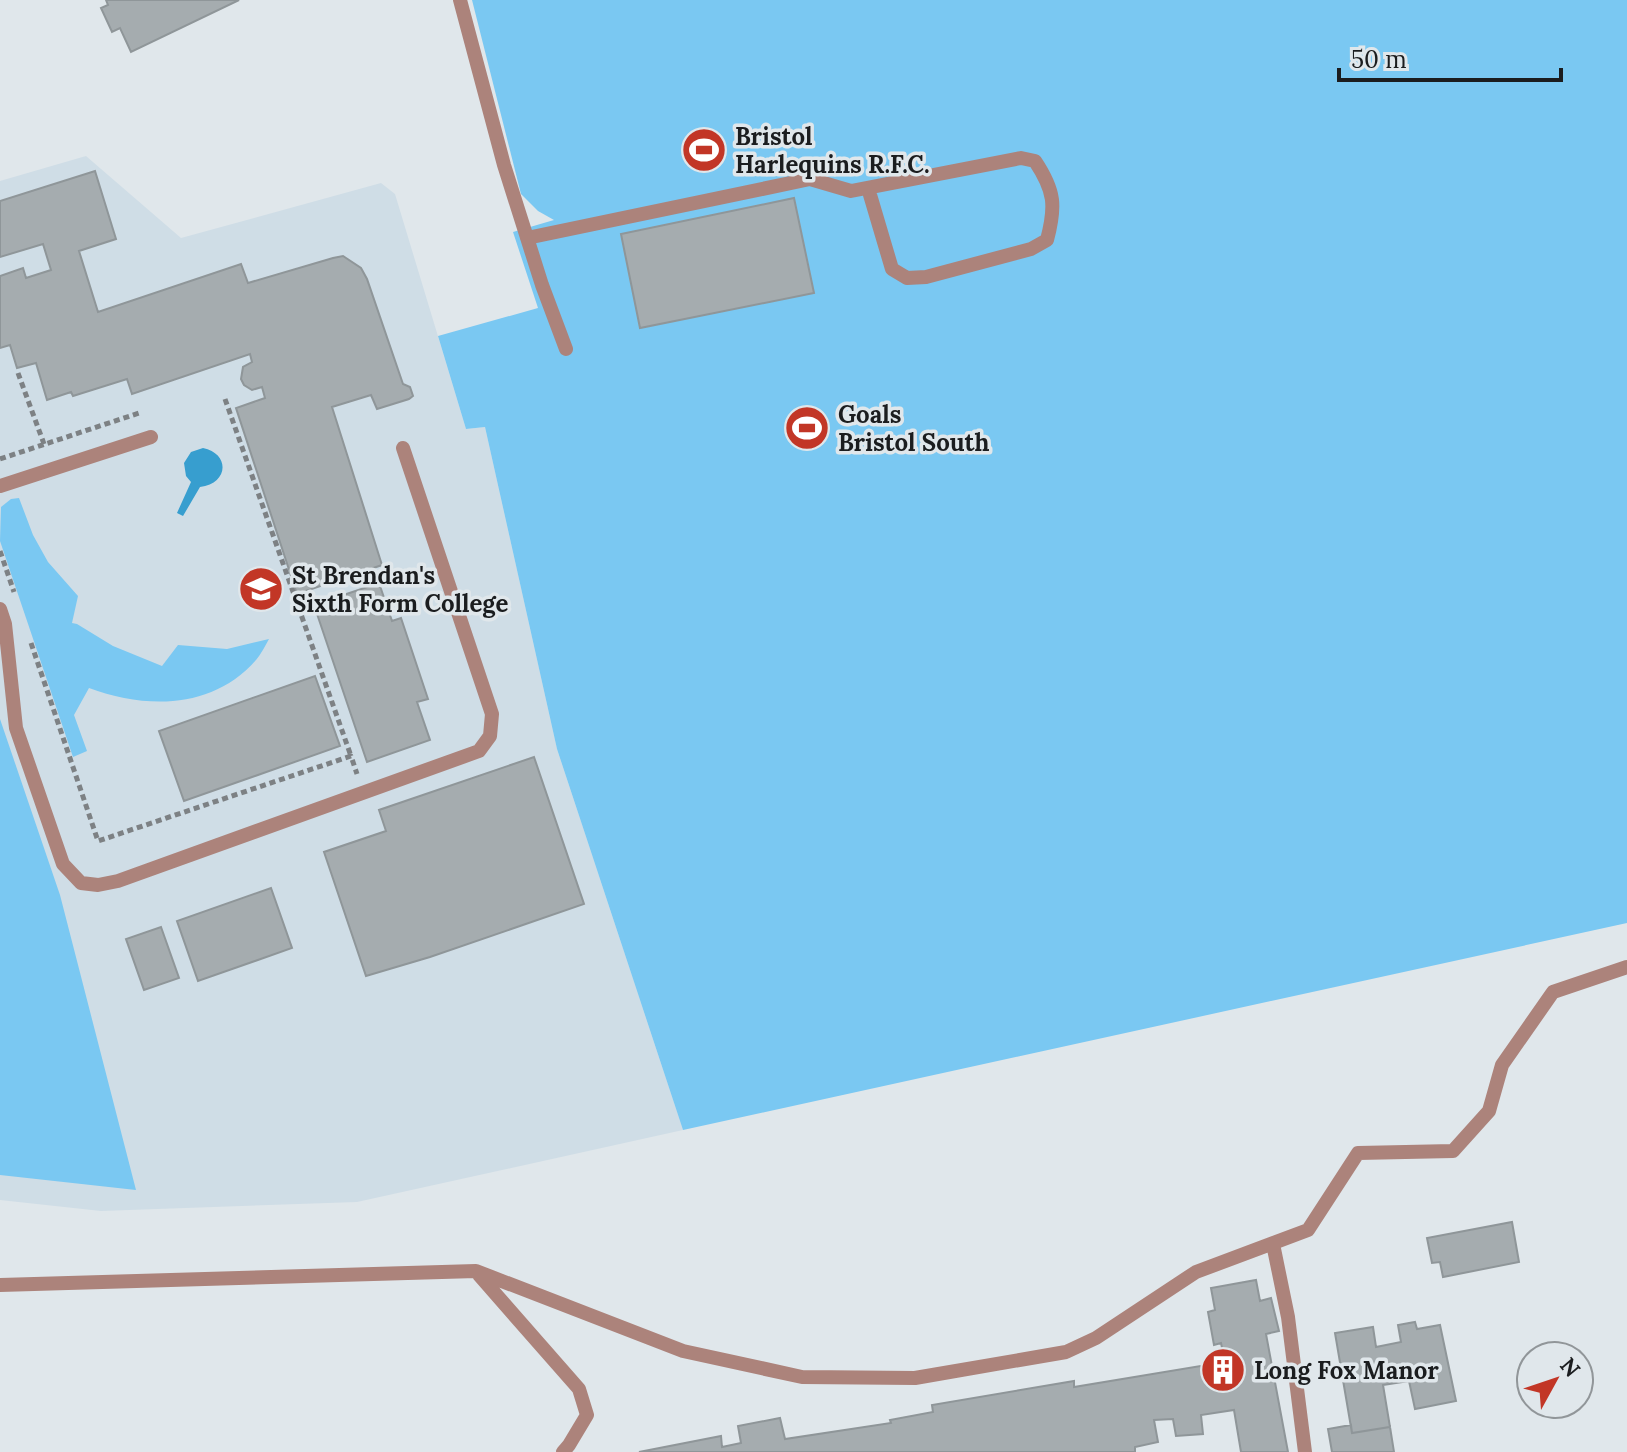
<svg xmlns="http://www.w3.org/2000/svg" width="1627" height="1452" viewBox="0 0 1627 1452" font-family="Lora,serif">
<style>
.built{fill:#cfdde6}
.green{fill:#7ac8f2}
.water{fill:#379ecf}
.building{fill:#a5acaf;stroke:#8f9699;stroke-width:2}
.lines{fill:none;stroke-linecap:round;stroke-linejoin:round}
.path{stroke:#7d8184;stroke-width:5;stroke-dasharray:6 4;stroke-linecap:butt}
.service{stroke:#ac837b;stroke-width:14}
.labels{text-anchor:middle;dominant-baseline:central;stroke-width:7;stroke-linejoin:round;paint-order:stroke}
.poi-label{font-size:24px;font-weight:bold;fill:#1b1d1f;stroke:#e0e7eb;text-anchor:start}
</style>
<rect width="100%" height="100%" fill="#e0e7eb"/>
<path class="built" d="M86,156L181,238L381,183L395,194L466,429L485,427L557,749L683,1130L357,1202L101,1211L0,1200V181Z"/>
<path class="green" d="M472,0H1627V923L683,1130L557,749L485,427L466,429L438,336L538,308L513,232L554,220L538,211L521,194Z
M19,498L33,535L48,562L78,596L72,623L77,624L113,646L162,666L178,645L227,649L269,639C265,646 261,654 256,660C212,710 146,709 89,688L74,715L87,751L73,757L0,541L1,507L11,499Z
M0,719L60,895L136,1190L0,1175Z"/>
<path class="water" d="M203,448C231,454 228,484 200,487L183,516L177,513L191,482L186,476L184,463L191,452Z"/>
<path class="building" d="M106,0H239L131,52L120,28L112,32L101,8L108,5Z
M95,171L116,239L79,251L98,312L241,264L248,283L333,258L343,256L361,268L367,279L403,384L410,387L413,396L409,399L377,409L371,395L332,407L382,565L297,594L236,408L265,398L262,387L252,390L244,385L241,379L243,367L252,362L250,354L132,394L127,379L73,396L71,392L47,400L36,363L17,368L10,345L0,348V276L23,268L26,278L51,270L43,244L0,257V201Z
M794,198L814,293L640,328L621,234Z
M379,583L392,621L401,618L428,699L417,702L430,740L367,762L314,605Z
M315,676L340,746L184,801L159,731Z
M534,757L584,904L430,957L366,976L324,852L386,831L379,810Z
M271,888L292,948L198,981L177,921Z
M161,927L179,978L144,990L126,939Z
M1512,1222L1519,1262L1443,1277L1440,1262L1432,1263L1427,1238Z
M1256,1280L1260,1301L1271,1298L1279,1331L1266,1334L1288,1452H1241L1234,1410L1201,1415L1203,1434L1176,1436L1173,1419L1154,1420L1158,1442L1135,1447V1452H639L721,1436L722,1447L741,1443L738,1426L780,1418L785,1439L891,1423L890,1420L933,1412L932,1405L1074,1381V1387L1225,1362L1221,1343L1214,1345L1208,1312L1215,1310L1211,1288Z
M1415,1322L1417,1329L1440,1325L1456,1401L1415,1409L1409,1381L1383,1385L1390,1427L1352,1433L1335,1333L1373,1327L1376,1347L1401,1342L1398,1325Z
M1351,1425L1352,1433L1390,1427L1394,1452H1332L1328,1429Z"/>
<g class="lines">
<path class="path" d="M18,373L44,444
M225,399L351,756
M0,459L142,412
M0,551L14,592
M31,643L98,841L351,756L357,774"/>
<path class="service" d="M460,0L504,165L542,285L566,349
M527,238L810,179L851,191L1021,158L1035,161C1055,191 1056,206 1047,240L1031,249L926,277L907,278L892,269L868,188
M0,486L151,437
M0,609L5,624L16,728L63,864L81,883L98,885L118,881L479,751L490,736L492,714L403,448
M1273,1244L1288,1317L1305,1452
M479,1275L579,1389L587,1415L569,1445L563,1452
M0,1285L476,1271L683,1351L802,1377L915,1378L1066,1352L1096,1338L1196,1272L1308,1230L1358,1153L1453,1151L1489,1111L1502,1065L1553,992L1627,967"/>
</g>
<defs>
<g id="stadium-disc" transform="scale(2.3)"><circle r="9.5" fill="#c23626" stroke="#e0e7eb"/><path d="M0-5a6.5 5 0 1 0 0 10a6.5 5 0 1 0 0-10ZM-3.5-1.8h7v3.6h-7Z" fill="#fff"/></g>
<g id="university-disc" transform="scale(2.3)"><circle r="9.5" fill="#c23626" stroke="#e0e7eb"/><path d="M0-5L7-2L0 1L-7-2ZM-4 1L0 2.5L4 1V4Q0 6-4 4Z" fill="#fff"/></g>
<g id="building-disc" transform="scale(2.3)"><circle r="9.5" fill="#c23626" stroke="#e0e7eb"/><path d="M-4-6H4V6H1V3H-1V6H-4ZM-2.5-4.3h1.7v1.8h-1.7ZM.8-4.3h1.7v1.8H.8ZM-2.5-1h1.7V.8h-1.7ZM.8-1h1.7V.8H.8Z" fill="#fff"/></g>
</defs>
<g fill-rule="evenodd">
<use href="#stadium-disc" x="704" y="150"/>
<use href="#stadium-disc" x="807" y="428"/>
<use href="#university-disc" x="261" y="589"/>
<use href="#building-disc" x="1223" y="1370"/>
</g>
<g class="labels">
<g class="poi-label">
<text x="735" y="136">Bristol<tspan x="735" dy="28">Harlequins R.F.C.</tspan></text>
<text x="838" y="414">Goals<tspan x="838" dy="28">Bristol South</tspan></text>
<text x="292" y="575">St Brendan's<tspan x="292" dy="28">Sixth Form College</tspan></text>
<text x="1254" y="1370">Long Fox Manor</text>
</g>
</g>
<g transform="translate(1555 1380) rotate(50)"><circle r="38" fill="#e0e7eb" stroke="#919699" stroke-width="2"/>
<path d="M0-6L14 30L0 20L-14 30Z" fill="#c23626"/>
<text y="-12" font-size="22" font-weight="bold" text-anchor="middle" fill="#1b1d1f">N</text>
</g>
<path d="M1339 68v12h222v-12" fill="none" stroke="#1b1d1f" stroke-width="4"/>
<text x="1351" y="68" font-size="24" fill="#1b1d1f" stroke="#e0e7eb" stroke-width="6" paint-order="stroke">50 m</text>
</svg>
